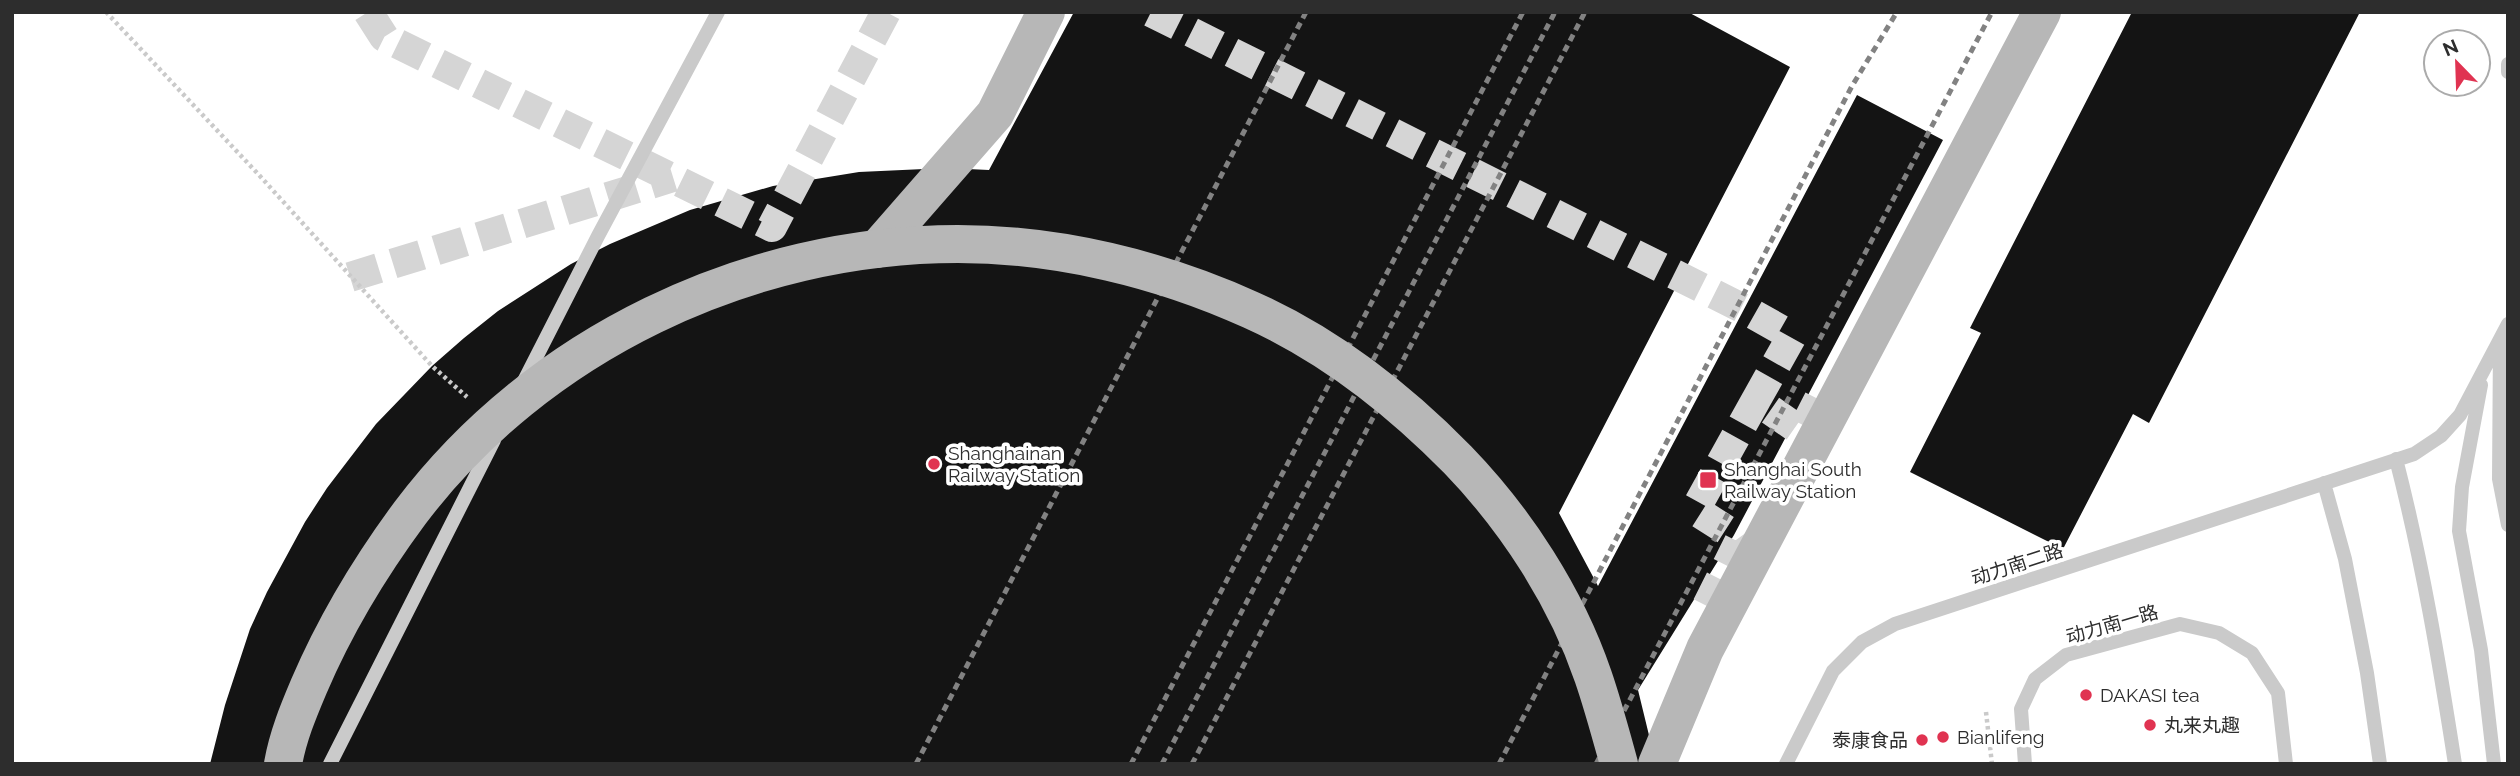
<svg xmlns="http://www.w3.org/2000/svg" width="2520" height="776" viewBox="0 0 2520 776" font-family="Raleway,'Noto Sans SC',sans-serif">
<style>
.building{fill:#141414}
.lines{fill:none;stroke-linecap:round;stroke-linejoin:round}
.street-tunnel{stroke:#d5d5d5;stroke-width:30;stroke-dasharray:30 15;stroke-linecap:butt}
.path{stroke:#cacaca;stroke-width:4.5;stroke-dasharray:3.5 3.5;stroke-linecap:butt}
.lane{stroke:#cacaca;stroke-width:14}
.secondary{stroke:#b7b7b7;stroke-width:38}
.rail{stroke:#828282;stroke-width:5;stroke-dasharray:7 5;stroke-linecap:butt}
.secondary-bridge{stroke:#b7b7b7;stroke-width:38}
.poi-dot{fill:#e03351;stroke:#fff;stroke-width:2.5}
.labels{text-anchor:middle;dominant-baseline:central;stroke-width:7;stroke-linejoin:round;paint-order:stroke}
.poi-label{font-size:19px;fill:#2d2d2d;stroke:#fff;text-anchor:start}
.street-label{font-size:19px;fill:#2d2d2d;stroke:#fff}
</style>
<rect width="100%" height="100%" fill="#fff"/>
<path class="building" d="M1074,12H1688L1790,67L1559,513L1598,586L1857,95L1943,140L1734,535L1638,690L1656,764H210L225,705L250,629L267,592L305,522L327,488L376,424L432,366L464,338L498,311L571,264L610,244L690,210L773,186L859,172L946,168L989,170Z
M2132,12H2360L2149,423L2133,414L2063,549L1910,472L1981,333L1970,328Z"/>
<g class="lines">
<path class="street-tunnel" d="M368,12L384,37L772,227L886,12
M1151,12L1744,309L1792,336L1756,400
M350,277L673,177
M1707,606L1739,542L1734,535L1695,510L1756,400L1802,432L1819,399"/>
<path class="path" d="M106,12L259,175L432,366L467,397
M1986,712L1992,764"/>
<path class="lane" d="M2508,64V72
M2500,342L2499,479L2508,525
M522,385L598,236L718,12
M2481,385L2462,487L2459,531L2481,650L2494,764
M2396,459C2422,560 2439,661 2455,764
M2324,483L2345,559L2367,673L2380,764
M330,764L494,440
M1786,764L1833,671L1862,642L1895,624L2414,454L2441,436L2460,415L2508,324
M2025,764L2021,709L2035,679L2066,655L2180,624L2219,633L2252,653L2278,693L2286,764"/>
<path class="secondary" d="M877,249L995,114L1046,12
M1657,764L1705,649L2042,12"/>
<path class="rail" d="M916,764L1306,12
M1131,764L1523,12
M1162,764L1555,12
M1192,764L1585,12
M1499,764L1852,86L1897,12
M1596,764L1992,12"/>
<path class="secondary-bridge" d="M283,764C288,736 298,712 309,686C336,623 370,567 410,513C537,344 748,244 958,244C1058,244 1161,269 1251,310C1329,345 1399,400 1458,460C1516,520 1566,597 1593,676C1603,705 1611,735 1619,764"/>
</g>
<g class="poi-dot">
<circle cx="934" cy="464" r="7"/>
<rect x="1699" y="471" width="18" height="18" rx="3.5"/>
<circle cx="2086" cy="695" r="7"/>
<circle cx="2150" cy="725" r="7"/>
<circle cx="1943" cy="737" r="7"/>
<circle cx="1922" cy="740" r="7"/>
</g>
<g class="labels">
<g class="poi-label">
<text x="948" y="453">Shanghainan<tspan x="948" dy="22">Railway Station</tspan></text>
<text x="1724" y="469">Shanghai South<tspan x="1724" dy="22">Railway Station</tspan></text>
<text x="2100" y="695">DAKASI tea</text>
<text x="2164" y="725">丸来丸趣</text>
<text x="1957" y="737">Bianlifeng</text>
<text x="1908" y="740" text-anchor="end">泰康食品</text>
</g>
<g class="street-label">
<text transform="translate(2017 564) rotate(-18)">动力南二路</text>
<text transform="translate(2112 624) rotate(-16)">动力南一路</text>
</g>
</g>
<rect width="2520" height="776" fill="none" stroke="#2d2d2d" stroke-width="28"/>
<g transform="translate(2457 63) rotate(337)"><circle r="33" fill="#ffffff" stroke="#ababab" stroke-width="2"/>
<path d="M0-5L12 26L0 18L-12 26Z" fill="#e03351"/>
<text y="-10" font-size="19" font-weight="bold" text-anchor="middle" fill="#2d2d2d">N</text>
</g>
</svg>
